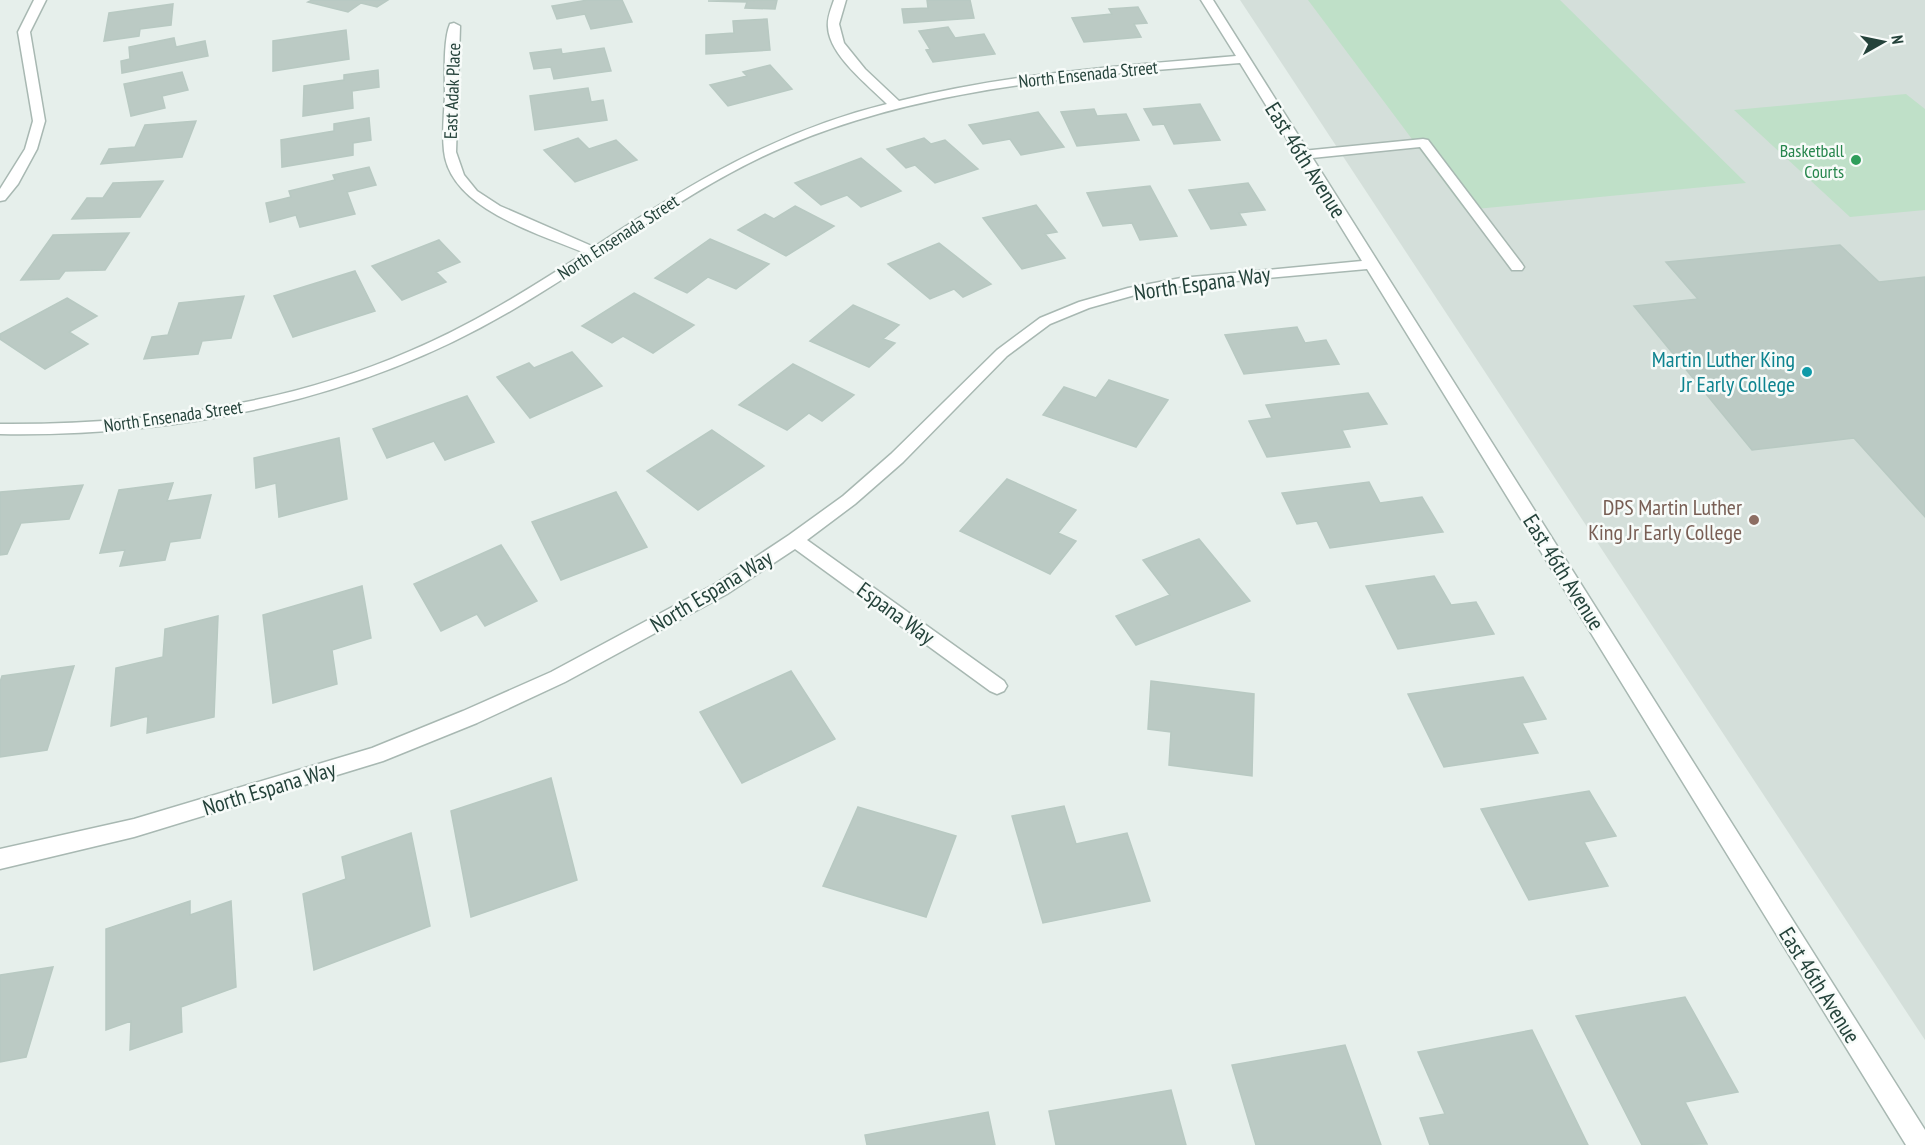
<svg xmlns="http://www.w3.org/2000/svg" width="1925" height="1145" viewBox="0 0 1925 1145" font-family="'PT Sans Narrow',sans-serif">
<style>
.built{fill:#d4dfda}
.green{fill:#bfe0c8}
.building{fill:#bbcac4;stroke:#b8c9c2;stroke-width:1.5}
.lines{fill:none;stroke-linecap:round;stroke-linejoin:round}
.service-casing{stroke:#a8b8b2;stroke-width:3}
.minor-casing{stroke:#a8b8b2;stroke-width:3}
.service{fill:#fff;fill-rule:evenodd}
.minor{fill:#fff;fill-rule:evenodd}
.leisure-dot{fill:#2e9e5b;stroke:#f7fbf9;stroke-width:2}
.culture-dot{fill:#0f9aa8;stroke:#f7fbf9;stroke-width:2}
.education-dot{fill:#8d6e63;stroke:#f7fbf9;stroke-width:2}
.labels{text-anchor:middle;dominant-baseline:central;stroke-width:5;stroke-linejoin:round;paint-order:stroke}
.far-street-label{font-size:18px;fill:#24423a;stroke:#f7fbf9}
.far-leisure-label{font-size:18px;fill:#27864d;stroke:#f7fbf9;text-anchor:end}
.street-label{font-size:22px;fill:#24423a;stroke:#f7fbf9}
.culture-label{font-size:22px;fill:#0d838f;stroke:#f7fbf9;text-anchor:end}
.education-label{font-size:22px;fill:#785e54;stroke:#f7fbf9;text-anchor:end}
</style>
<rect width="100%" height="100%" fill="#e6efeb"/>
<path class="built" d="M1240,0H1925V1040Z"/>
<path class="green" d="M1308,0H1560L1746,183L1465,210Z
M1906,94L1925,109V210L1850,217L1734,110Z"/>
<path class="building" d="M312,0H388L377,7L361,3L348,12L308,2Z
M588,0H622L632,22L591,29L585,14L557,19L552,6Z
M777,0L775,9L745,8L747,2L708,1Z
M927,0H970L974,18L904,23L902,9L928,8Z
M173,4L171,25L140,29L139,36L104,41L109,13Z
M1138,7L1147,23L1134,24L1141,37L1084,42L1072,18L1112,14L1109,9Z
M767,19L770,50L706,54V35L734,33L733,21Z
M948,27L955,38L984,34L995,54L933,62L926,50L930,49L919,31Z
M346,30L349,59L273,71V41Z
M174,38L176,47L205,41L208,56L122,73L121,61L130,59L129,47Z
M604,48L611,71L554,79L551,67L534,69L530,53L561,49L562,54Z
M770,65L792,89L728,106L710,85L747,76L743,72Z
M378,70L379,87L352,91L353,108L303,116L304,86L344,80V75Z
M182,72L188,90L162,96L165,108L131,116L124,84Z
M588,88L591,102L603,100L607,120L535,130L530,96Z
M1200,104L1220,140L1174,144L1164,124L1153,125L1144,109Z
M1094,109L1097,116L1126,114L1139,140L1077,146L1061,112Z
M1038,112L1064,147L1021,155L1010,139L983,144L969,125Z
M369,118L371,140L353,143V155L282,167L281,140L334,131V124Z
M196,121L182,157L101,164L109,149L135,147L145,125Z
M578,138L589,149L616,140L637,160L575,182L544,150Z
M924,138L931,144L945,140L978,169L935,183L915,165L906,168L887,149Z
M861,158L901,191L861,207L847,195L821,205L795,183Z
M369,167L376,185L347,192L355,214L300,227L296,215L270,222L266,203L291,197L289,191L335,180L333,175Z
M163,181L140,217L72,219L87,198H103L113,183Z
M1248,183L1265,210L1239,213L1246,225L1211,229L1189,190Z
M1150,186L1177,236L1140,240L1132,223L1103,226L1087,193Z
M1036,205L1057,232L1045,234L1065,258L1022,269L983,218Z
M795,206L834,226L786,256L738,230L765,214L774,219Z
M129,233L105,270L65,271L59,279L21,280L53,235Z
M710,239L769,264L736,289L708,277L687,293L655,278Z
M439,240L460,262L436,272L446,282L402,300L372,266Z
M939,243L991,284L963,297L954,289L930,299L888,264Z
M1840,245L1879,282L1925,277V517L1854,438L1752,450L1634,306L1698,299L1666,262Z
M355,271L375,311L293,337L274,296Z
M634,293L694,325L653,353L623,336L612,343L582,326Z
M244,296L231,338L202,341L198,354L144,359L152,337L168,335L179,303Z
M67,298L97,316L69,332L88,344L45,369L0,339V334Z
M853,305L899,325L883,339L895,343L869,367L810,341Z
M1297,327L1305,343L1326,340L1339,364L1244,374L1225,335Z
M572,352L602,386L530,418L497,377L529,363L534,368Z
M793,364L854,395L822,421L809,413L787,430L739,405Z
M1109,380L1168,400L1136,447L1043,415L1064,387L1096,398Z
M1368,393L1387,424L1342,430L1350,447L1267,457L1249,421L1272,418L1266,405Z
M467,396L494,442L445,460L434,441L387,458L373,429Z
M712,430L764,466L698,510L647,471Z
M339,438L347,499L279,517L276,483L256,488L254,458Z
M1007,479L1076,510L1058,533L1076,541L1050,574L960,531Z
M1369,482L1380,503L1422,497L1443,532L1330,548L1317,521L1297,524L1282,493Z
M173,483L167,501L211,495L200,538L170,542L165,560L120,566L125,550L100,553L119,490Z
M83,485L69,519L21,523L7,554L0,555V492Z
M616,492L647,547L561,580L532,522Z
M1199,539L1250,601L1136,645L1116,616L1170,595L1143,560Z
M501,545L537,601L485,626L477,614L441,631L414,584Z
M1434,576L1451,605L1476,602L1494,634L1398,649L1366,586Z
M362,586L371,638L332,650L337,684L273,703L263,615Z
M218,616L214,717L147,733L148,716L111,726L116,668L163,657L165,629Z
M74,666L47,750L0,757V682L2,676Z
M791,671L835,739L742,783L700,712Z
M1523,677L1546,719L1522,723L1538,753L1444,767L1408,694Z
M1151,681L1254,694L1252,776L1169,765L1171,732L1148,729Z
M551,778L577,880L471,917L451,811Z
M1589,791L1616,836L1584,842L1608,886L1529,900L1481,809Z
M1064,806L1076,844L1127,833L1150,901L1043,923L1012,816Z
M858,807L956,836L926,917L823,886Z
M411,833L430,926L314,970L303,894L346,879L342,857Z
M190,901V915L231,901L236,987L181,1007L182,1032L130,1050L131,1021L106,1030V929Z
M53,967L26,1057L0,1062V975Z
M1685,997L1738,1092L1685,1102L1707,1144L1642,1145L1576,1016Z
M1532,1030L1588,1145H1430L1420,1118L1445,1114L1418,1052Z
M1345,1045L1381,1145H1256L1232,1065Z
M1171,1090L1186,1145H1056L1049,1111Z
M988,1112L995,1145H867L865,1135Z"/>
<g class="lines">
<g class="service-casing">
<path id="service" d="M1423,139L1428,140L1522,264L1524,267L1522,270H1512L1420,147L1302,159L1296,155L1302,151Z"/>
</g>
<g class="minor-casing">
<path id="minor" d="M34,0H46L30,32L45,121L37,149L18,184L5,200L0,201V189L25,149L33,121L18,32Z
M834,0H846L839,24L844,43L865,69L899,101C1009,73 1123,66 1236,56L1201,0H1213L1925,1130V1145H1906L1367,269L1181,286L1135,295L1089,308L1050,324L1007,356L903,462L855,504L807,540L1004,681L1007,686L1004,691L997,694L990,691L795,549L727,594L565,682L477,723L383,761L134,837L0,869V849L134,819L372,748L463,711L551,672L715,584L789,535L843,496L891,454L997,350L1040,318L1079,302L1128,288L1181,278L1362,261L1240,63C1087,76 929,85 786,146C689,187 605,256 514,309C359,401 179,437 0,434V424C138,425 282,407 410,351C472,325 529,289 585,253C538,233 450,209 444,151C442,133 444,114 445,96C445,77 443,40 450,24L454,23L460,26L456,152L464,175L477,191L500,206L594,247C688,185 777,131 887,104C868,85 829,55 828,27C827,18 831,9 834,0Z"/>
</g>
<use href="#service" class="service"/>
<use href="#minor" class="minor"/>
</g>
<circle class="leisure-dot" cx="1856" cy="160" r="6"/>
<circle class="culture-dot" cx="1807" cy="372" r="6"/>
<circle class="education-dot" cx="1754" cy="520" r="6"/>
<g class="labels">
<g class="far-street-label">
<text transform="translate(1088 74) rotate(-6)">North Ensenada Street</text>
<text transform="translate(452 91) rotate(-88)">East Adak Place</text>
<text transform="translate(618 237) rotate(-33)">North Ensenada Street</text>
<text transform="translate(173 416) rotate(-8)">North Ensenada Street</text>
</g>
<g class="far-leisure-label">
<text x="1844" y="150">Basketball<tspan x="1844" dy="21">Courts</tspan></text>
</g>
<g class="street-label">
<text transform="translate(1306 160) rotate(58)">East 46th Avenue</text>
<text transform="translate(1202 283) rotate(-8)">North Espana Way</text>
<text transform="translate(1564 572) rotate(58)">East 46th Avenue</text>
<text transform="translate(711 591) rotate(-31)">North Espana Way</text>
<text transform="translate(896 613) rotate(36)">Espana Way</text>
<text transform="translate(269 788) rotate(-17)">North Espana Way</text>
<text transform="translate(1820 985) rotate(58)">East 46th Avenue</text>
</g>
<g class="culture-label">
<text x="1795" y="359">Martin Luther King<tspan x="1795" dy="25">Jr Early College</tspan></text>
</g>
<g class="education-label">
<text x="1742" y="507">DPS Martin Luther<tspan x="1742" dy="25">King Jr Early College</tspan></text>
</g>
</g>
<g transform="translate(1883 42) rotate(81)" stroke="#f7fbf9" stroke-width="4.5" paint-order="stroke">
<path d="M0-4.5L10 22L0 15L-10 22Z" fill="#24423a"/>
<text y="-9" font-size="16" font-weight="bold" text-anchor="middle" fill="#24423a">N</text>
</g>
</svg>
